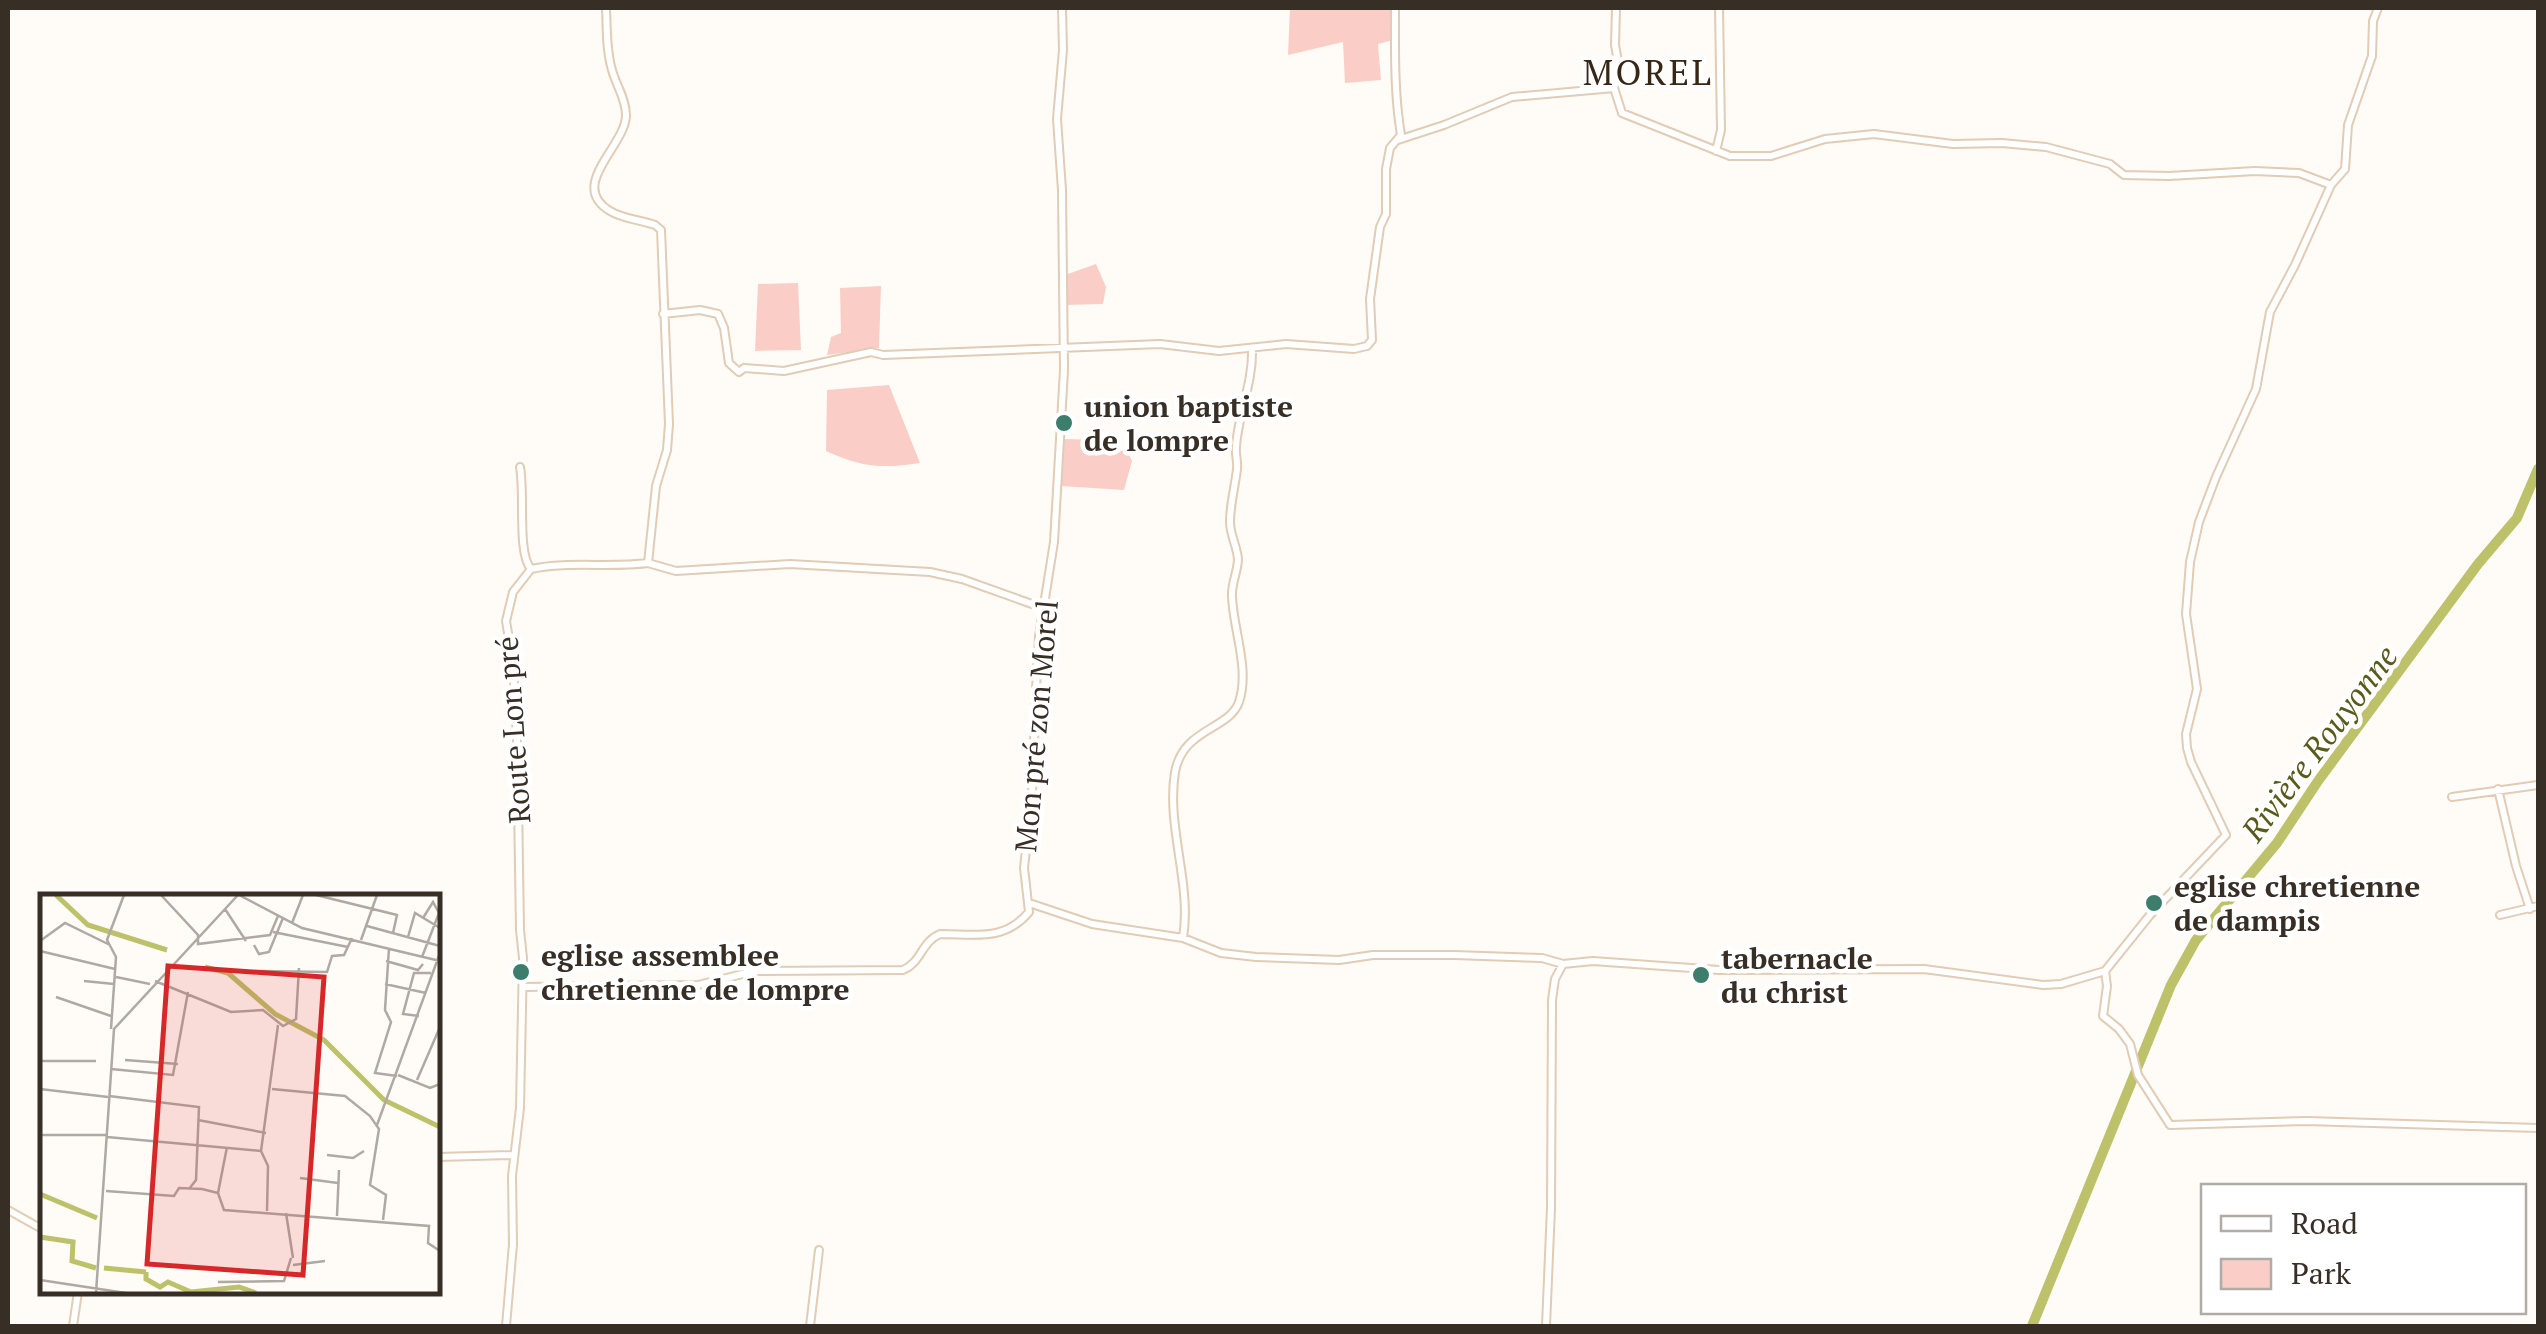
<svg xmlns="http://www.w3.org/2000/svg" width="2546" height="1334" viewBox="0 0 2546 1334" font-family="'PT Serif',serif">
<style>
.green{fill:#facec7}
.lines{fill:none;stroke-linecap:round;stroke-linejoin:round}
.river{stroke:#bcc16a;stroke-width:10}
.street-casing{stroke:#e1ccb5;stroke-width:10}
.street{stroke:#fff;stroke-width:6}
.poi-dot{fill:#3d7d6c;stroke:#fff;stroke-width:4}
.labels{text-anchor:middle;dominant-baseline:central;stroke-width:9;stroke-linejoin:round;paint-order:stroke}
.poi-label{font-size:30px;font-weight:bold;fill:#372f26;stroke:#fff;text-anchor:start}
.street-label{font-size:30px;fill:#372f26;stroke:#fff}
.water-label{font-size:32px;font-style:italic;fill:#595b1c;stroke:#fff}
.quarter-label{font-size:35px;letter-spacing:2.5px;fill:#372714;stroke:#fff}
.inset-river{fill:none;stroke:#bcc16a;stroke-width:5}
.inset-road{fill:none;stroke:#afa9a3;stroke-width:2.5}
.view{fill:#d62828;fill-opacity:0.15;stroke:#d62828;stroke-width:5}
.inset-edge{fill:none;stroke:#372f26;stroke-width:5}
</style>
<rect width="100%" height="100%" fill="#fffbf6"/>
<path class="green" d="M1290,8H1392L1393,40L1378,44L1381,80L1345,83L1343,42L1288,55Z
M1096,264L1106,287L1103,304L1065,305V275Z
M798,283L801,350L755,351L758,284Z
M881,286L879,348L827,355L831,337L841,333L840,288Z
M889,385L920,463C881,469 861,467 826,451L827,390Z
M1062,439L1109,440V456L1126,449L1132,461L1124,490L1061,486Z"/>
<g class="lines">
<path class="river" d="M2032,1326L2171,985L2196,940L2277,843L2318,781L2478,564L2517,518L2538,469"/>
<g class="street-casing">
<path id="street" d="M1616,8L1615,45L1619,67L1614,88L1622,113L1730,156H1771L1825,139L1874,134L1953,144L2002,143L2046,147L2110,164L2124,175L2169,176L2255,171L2299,173L2331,185
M1398,140L1444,125L1512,97L1614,88
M1716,151L1721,130L1719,8
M663,314L700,310L718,314L724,328L729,363L739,372L744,368L784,371L871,352L883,355L1160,344L1219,351L1286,344L1354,349L1367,346L1372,340L1370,299L1380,227L1386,214V169L1390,148L1401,135C1394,94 1395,50 1395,8
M520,467C525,493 517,554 531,569
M648,563L676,571L790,564L930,572L962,579L1043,608
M2498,789L2516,866L2530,909
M2452,797L2538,785
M1029,903L1092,924L1183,938L1221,953L1256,957L1339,960L1373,955H1454L1542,958L1563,964L1593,961L1719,970L1924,969L2043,985L2061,984L2105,971L2150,915L2226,835L2191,762L2187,748L2186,734L2197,689L2186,614L2190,562L2199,522L2216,477L2256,389L2270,312L2295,265L2331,185L2345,169L2348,125L2372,56L2373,21L2378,8
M2500,915L2538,906
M1183,938C1192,884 1166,827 1175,772C1183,728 1229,730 1239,702C1250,668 1233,630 1232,596C1231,584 1238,571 1238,559C1237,546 1230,535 1230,522C1230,504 1235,487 1237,469C1238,461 1235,455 1236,447C1238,414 1253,383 1252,350
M2105,971L2107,986L2103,1016L2119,1029L2130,1044L2138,1075L2170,1125L2307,1121L2538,1128
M523,987L698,985L755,971L903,970C922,962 921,942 940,934C975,934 1004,942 1029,912L1024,868L1032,794L1036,689L1039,636L1054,542L1064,370L1062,190L1057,119L1063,50L1062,8
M438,1157L514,1155
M8,1210L42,1229
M73,1326L78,1292
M506,1326L513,1244L512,1176L520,1108L523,958L520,930L517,740L513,663L506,621L513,592L531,569C569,561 609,568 648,563L656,486L667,450L669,424L661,230L655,225C641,220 623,219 610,211C567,185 626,146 626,115C626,99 616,85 612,70C606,50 607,28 606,8
M810,1326L819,1250
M1546,1326L1551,1208L1552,1000L1555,979L1563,964"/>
</g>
<use href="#street" class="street"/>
</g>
<g class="poi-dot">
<circle cx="1064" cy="423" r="10"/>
<circle cx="2154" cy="903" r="10"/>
<circle cx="521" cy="972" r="10"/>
<circle cx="1701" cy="975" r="10"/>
</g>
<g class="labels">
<g class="poi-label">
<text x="1084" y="406">union baptiste<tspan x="1084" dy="34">de lompre</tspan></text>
<text x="2174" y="886">eglise chretienne<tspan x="2174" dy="34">de dampis</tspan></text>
<text x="541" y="955">eglise assemblee<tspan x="541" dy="34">chretienne de lompre</tspan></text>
<text x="1721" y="958">tabernacle<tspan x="1721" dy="34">du christ</tspan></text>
</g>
<g class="street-label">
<text transform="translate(1036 726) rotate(-85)">Mon pré zon Morel</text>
<text transform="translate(513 730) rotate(-94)">Route Lon pré</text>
</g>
<g class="water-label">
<text transform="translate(2319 743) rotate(-53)">Rivière Rouyonne</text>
</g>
<g class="quarter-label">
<text x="1648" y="72">MOREL</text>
</g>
</g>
<g transform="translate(40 894)">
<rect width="400" height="400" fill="#fffbf6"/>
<path class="inset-river" d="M16,1L48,31L127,56M165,73L188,79L235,120L284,146L344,206L400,233M0,300L57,324M0,343L33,348L32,367L56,374M64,374L106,378M106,378V385L120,393L128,388L151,398L199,393L216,399"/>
<path class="inset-road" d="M121,1L158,41V50L230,41L238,22M199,1L262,34L400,67M276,1L357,21L353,39M185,15L206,47M252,29L263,1M327,32L400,52M233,38L308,53M368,43L375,19L400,34M321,46L337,1M0,47L25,29L70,51M214,51L219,60L229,58L243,24M349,54L345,116L351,128L335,179L357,182M0,57L75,75M382,63L399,19L393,8L383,24M346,67L378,76L383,70M220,77L287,78L292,62L304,61L312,44M76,83L110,90M44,87L74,90M115,87L191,118L223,116L243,132L256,125L259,74M345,90L386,99M16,103L71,122M379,122L363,120L374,79H391M71,135L76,63L67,46L84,1M85,166L138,170M0,167H56M71,175L133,181L148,98M358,181L390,194L400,190M377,186L400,133M0,195L68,203M232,195L305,202L330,222L339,235L330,291L346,301L343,326M69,202L159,213L156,286L149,295M158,226L226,239M337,231L400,59M0,241H66M67,243L221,257M221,257L238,131M221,257L228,272L227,317M287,261L313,264L324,257M260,284L298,289M66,297L134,302L139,294L162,295L178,299L184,316L389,332L388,349L400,357M178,299L187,253M246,319L253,364M297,322L299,276M253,371L285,367M0,386L86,399M178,388L244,387L251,364M56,399L74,135L198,1"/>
<path class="view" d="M128,72L284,83L263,381L107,370Z"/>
<rect width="400" height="400" class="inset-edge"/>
</g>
<rect width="2546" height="1334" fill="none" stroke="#372f26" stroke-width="20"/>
<rect x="2201" y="1184" width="325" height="130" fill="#ffffff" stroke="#afaca8" stroke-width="2.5"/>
<rect x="2221" y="1216" width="50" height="15" fill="#ffffff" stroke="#afaca8" stroke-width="2.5"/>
<text x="2291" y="1234" font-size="30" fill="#372f26">Road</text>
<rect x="2221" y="1259" width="50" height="30" fill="#facec7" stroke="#afaca8" stroke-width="2.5"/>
<text x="2291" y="1284" font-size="30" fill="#372f26">Park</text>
</svg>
